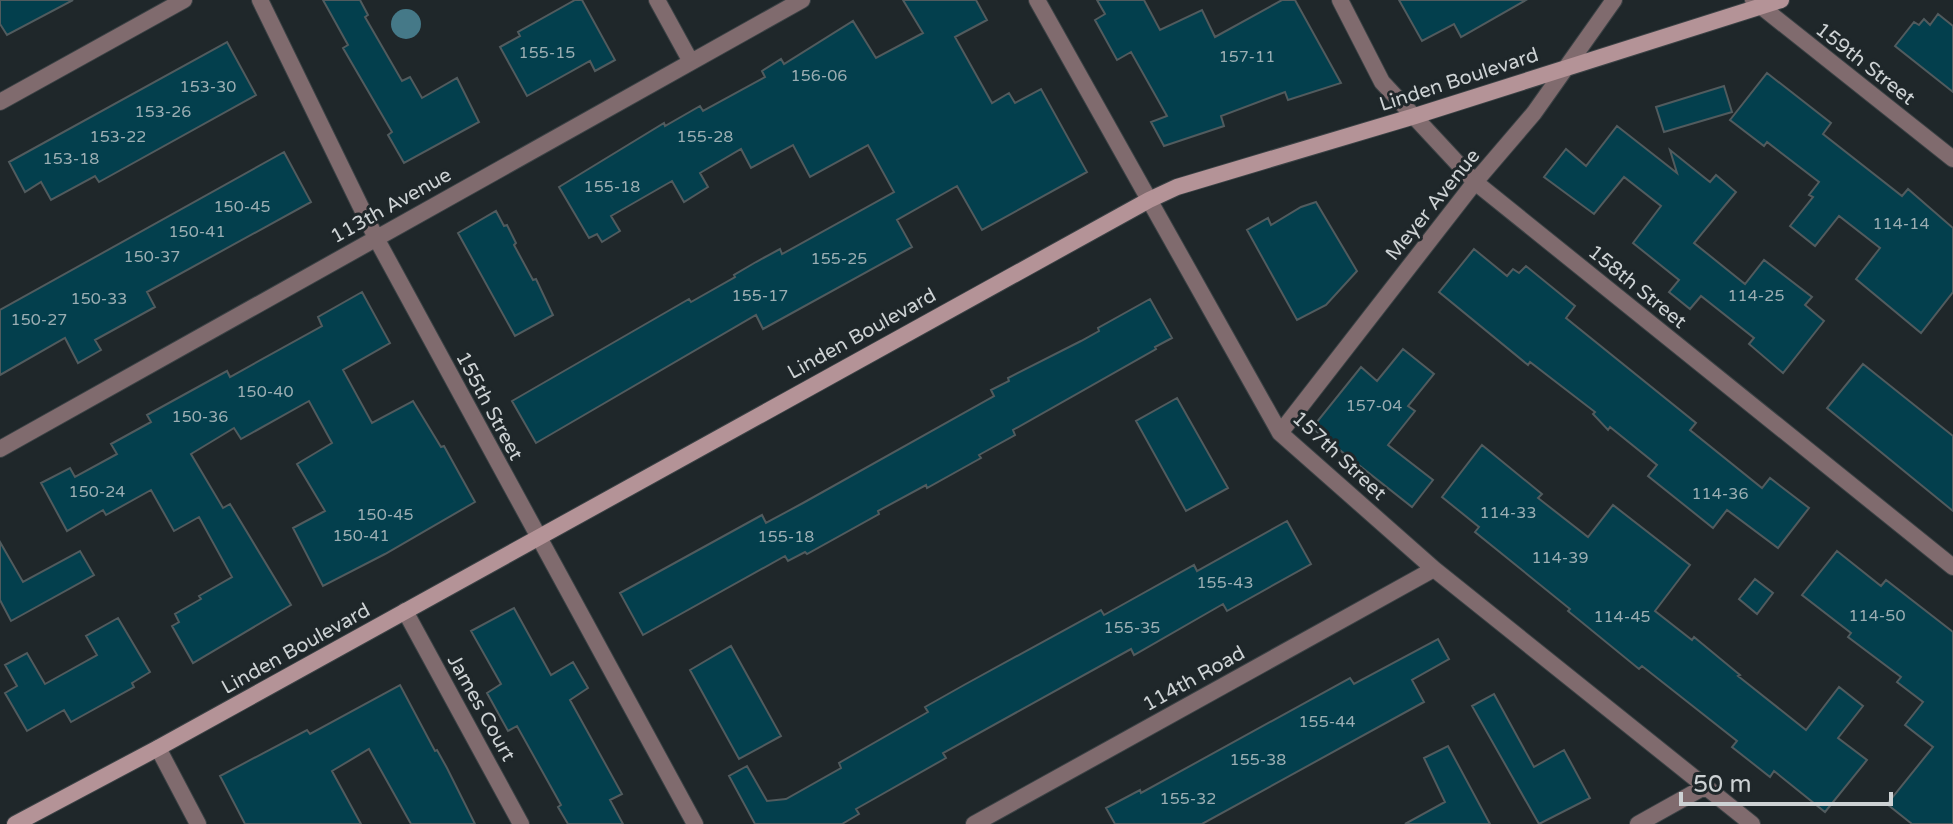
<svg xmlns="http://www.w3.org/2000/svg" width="1953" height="824" viewBox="0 0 1953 824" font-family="'Varela Round',sans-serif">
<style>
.water{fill:#457988}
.building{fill:#033f4d;stroke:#515b5e;stroke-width:2}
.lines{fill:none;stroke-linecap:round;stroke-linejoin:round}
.street-casing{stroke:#3b4245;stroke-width:18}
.secondary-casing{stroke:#3b4245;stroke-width:18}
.street{stroke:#806b6e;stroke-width:16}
.secondary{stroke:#b49397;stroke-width:16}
.labels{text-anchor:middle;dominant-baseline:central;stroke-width:6;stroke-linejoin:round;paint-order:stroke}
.number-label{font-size:16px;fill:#9aadb2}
.street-label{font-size:20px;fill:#cdd2d4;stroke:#1f272a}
</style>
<rect width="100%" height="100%" fill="#1f272a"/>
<path class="water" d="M391 24a15 15 0 1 1 30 0a15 15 0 1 1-30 0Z"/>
<path class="building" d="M0,0H73L7,35L0,24Z
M323,0H360L368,15L365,17L402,81L410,77L422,98L457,78L479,122L404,163L388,135L392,132L343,48L348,45Z
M575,0H582L615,60L595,71L590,61L527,96L500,47L520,36L518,32Z
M903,0H976L987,20L955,37L992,103L1009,93L1015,103L1041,89L1087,172L982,230L957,186L897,220L912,247L763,329L756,315L536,443L512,401L689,299L691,302L735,277L734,275L756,262L780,249L782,254L894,192L868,145L810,177L793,145L751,168L741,149L700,173L708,187L684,202L672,181L611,216L620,231L602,242L597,234L589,238L559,187L664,123L665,126L700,106L703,111L765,77L762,71L781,59L784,64L853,21L876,58L923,33Z
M1097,0H1144L1160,30L1202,10L1215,37L1282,0H1295L1341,83L1288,100L1285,92L1221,116L1224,126L1164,146L1151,122L1167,116L1131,52L1117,60L1095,20L1105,14Z
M1399,0H1526L1461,37L1454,24L1422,41Z
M1938,14L1953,26V92L1895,46L1914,22L1919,25L1924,19L1930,25Z
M227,42L256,95L99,182L95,176L51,200L41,182L25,192L9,162Z
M1767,73L1831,123L1823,134L1902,196L1908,189L1953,228V292L1921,333L1856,279L1880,248L1839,216L1815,246L1790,226L1813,197L1809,195L1819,182L1767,142L1764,146L1730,120Z
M1724,86L1732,112L1664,132L1656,107Z
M1617,126L1677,173L1670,150L1710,182L1716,175L1736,192L1694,243L1745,284L1764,260L1812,297L1805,305L1824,321L1783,373L1749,344L1754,338L1701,296L1690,309L1669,292L1679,280L1633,243L1661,206L1624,177L1594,214L1544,177L1566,149L1586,166Z
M284,152L311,202L147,292L155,307L95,340L101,350L78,363L65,338L0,375V310Z
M1316,202L1357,271L1326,305L1297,320L1247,230L1268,218L1271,225L1301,207Z
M496,211L504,226L507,225L516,243L514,245L533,280L536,279L553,315L515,336L458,233Z
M1474,249L1507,276L1513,269L1519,273L1526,266L1575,306L1566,318L1696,423L1690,430L1762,488L1770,478L1809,508L1778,548L1727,510L1713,528L1648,476L1657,465L1610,427L1608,430L1593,414L1595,412L1530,362L1528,365L1439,292Z
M362,292L390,343L343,370L372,423L413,401L441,447L444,446L475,502L385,554L323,586L293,528L325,511L297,464L332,443L309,401L241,439L234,428L191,454L223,508L230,504L291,605L193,663L172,626L179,622L175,614L201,599L199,596L232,577L199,517L174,531L151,490L106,515L103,510L67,531L41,483L70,468L75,477L117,454L111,444L151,422L147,415L227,371L230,377L322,326L318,317Z
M1150,299L1172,338L1155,347L1156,349L1013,430L1015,435L979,455L981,458L927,488L926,485L878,511L879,514L807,554L805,552L788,561L785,556L643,635L620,593L762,515L766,523L803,503L994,396L991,390L1009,381L1008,378L1081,341L1099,331L1098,328Z
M1403,349L1434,374L1408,406L1415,411L1388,445L1433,480L1412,507L1312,428L1361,367L1377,381Z
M1863,364L1953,436V511L1827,408Z
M1177,398L1228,488L1186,511L1136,421Z
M1482,445L1542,494L1538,498L1588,537L1613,505L1690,565L1655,611L1692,640L1694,637L1740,675L1738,676L1806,730L1839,687L1863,706L1838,738L1867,760L1825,812L1774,771L1770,777L1732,747L1737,741L1642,666L1639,669L1568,611L1570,609L1475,532L1479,527L1442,497Z
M1287,521L1311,564L1227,611L1223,604L1134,655L1131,649L943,753L946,758L856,809L859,814L842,824H755L729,776L747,766L767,801L786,799L841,768L839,763L928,712L925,707L964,685L1101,610L1104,615L1194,565L1197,571Z
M0,542L23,582L80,551L94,575L11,621L0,600Z
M1837,551L1881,586L1886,580L1953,632V824H1912L1887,804L1933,747L1905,725L1923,702L1897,682L1901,677L1848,637L1851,633L1802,595Z
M1755,579L1773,593L1757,614L1739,599Z
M514,608L551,675L573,662L588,688L570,700L622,794L610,800L623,824H568L558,807L561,805L517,726L508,731L487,693L501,684L471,631Z
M118,618L150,672L132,683L134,687L71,722L64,710L27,731L5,693L17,686L5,665L27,653L45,684L97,655L86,636Z
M1438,639L1449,659L1412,680L1424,702L1202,824H1115L1106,808L1140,790L1141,793L1350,678L1354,684Z
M731,646L781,736L739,759L690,670Z
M400,685L435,751L437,750L447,768L475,824H411L369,749L332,771L361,824H245L220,776L307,730L310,734Z
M1494,694L1534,767L1564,750L1590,798L1539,824L1472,706Z
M1448,746L1490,824H1405L1445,802L1424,758Z"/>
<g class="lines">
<g class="street-casing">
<path id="street" d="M260,0L376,238L695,824
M657,0L691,62
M1037,0L1280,433L1434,569L1752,824
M1340,0L1382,82L1475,182L1953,567
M1753,0L1953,159
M0,102L184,0
M1280,433L1475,182L1534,113L1614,0
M0,449L802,0
M405,611L521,824
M158,748L198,824
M974,824L1434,569
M1638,824L1706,786"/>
</g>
<g class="secondary-casing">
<path id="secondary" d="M15,824L158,748L1149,200L1177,187L1415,116L1781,0"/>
</g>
<use href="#street" class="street"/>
<use href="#secondary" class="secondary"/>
</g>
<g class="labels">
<g class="number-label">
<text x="547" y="53">155-15</text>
<text x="1247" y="57">157-11</text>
<text x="819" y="76">156-06</text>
<text x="208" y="87">153-30</text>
<text x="163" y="112">153-26</text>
<text x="118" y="137">153-22</text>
<text x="705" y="137">155-28</text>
<text x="71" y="159">153-18</text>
<text x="612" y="187">155-18</text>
<text x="242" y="207">150-45</text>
<text x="1901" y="224">114-14</text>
<text x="197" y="232">150-41</text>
<text x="152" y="257">150-37</text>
<text x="839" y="259">155-25</text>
<text x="760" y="296">155-17</text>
<text x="1756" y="296">114-25</text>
<text x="99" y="299">150-33</text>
<text x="39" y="320">150-27</text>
<text x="265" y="392">150-40</text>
<text x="1374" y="406">157-04</text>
<text x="200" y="417">150-36</text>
<text x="97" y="492">150-24</text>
<text x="1720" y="494">114-36</text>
<text x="1508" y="513">114-33</text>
<text x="385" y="515">150-45</text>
<text x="361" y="536">150-41</text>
<text x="786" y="537">155-18</text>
<text x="1560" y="558">114-39</text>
<text x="1225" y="583">155-43</text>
<text x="1877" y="616">114-50</text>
<text x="1622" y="617">114-45</text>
<text x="1132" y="628">155-35</text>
<text x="1327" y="722">155-44</text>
<text x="1258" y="760">155-38</text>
<text x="1188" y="799">155-32</text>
</g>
<g class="street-label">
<text transform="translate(1865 64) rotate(38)">159th Street</text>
<text transform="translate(1459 80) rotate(-18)">Linden Boulevard</text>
<text transform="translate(1433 205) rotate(-51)">Meyer Avenue</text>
<text transform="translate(391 206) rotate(-29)">113th Avenue</text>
<text transform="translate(1637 287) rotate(39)">158th Street</text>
<text transform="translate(862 334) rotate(-29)">Linden Boulevard</text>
<text transform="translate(489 406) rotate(62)">155th Street</text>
<text transform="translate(1339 456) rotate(43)">157th Street</text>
<text transform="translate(296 649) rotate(-29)">Linden Boulevard</text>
<text transform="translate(1194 679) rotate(-29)">114th Road</text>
<text transform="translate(481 708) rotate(61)">James Court</text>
</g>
</g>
<path d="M1681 792v12h210v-12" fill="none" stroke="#cdd2d4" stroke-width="4"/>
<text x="1693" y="792" font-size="24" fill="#cdd2d4" stroke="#1f272a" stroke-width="6" paint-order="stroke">50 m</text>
</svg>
